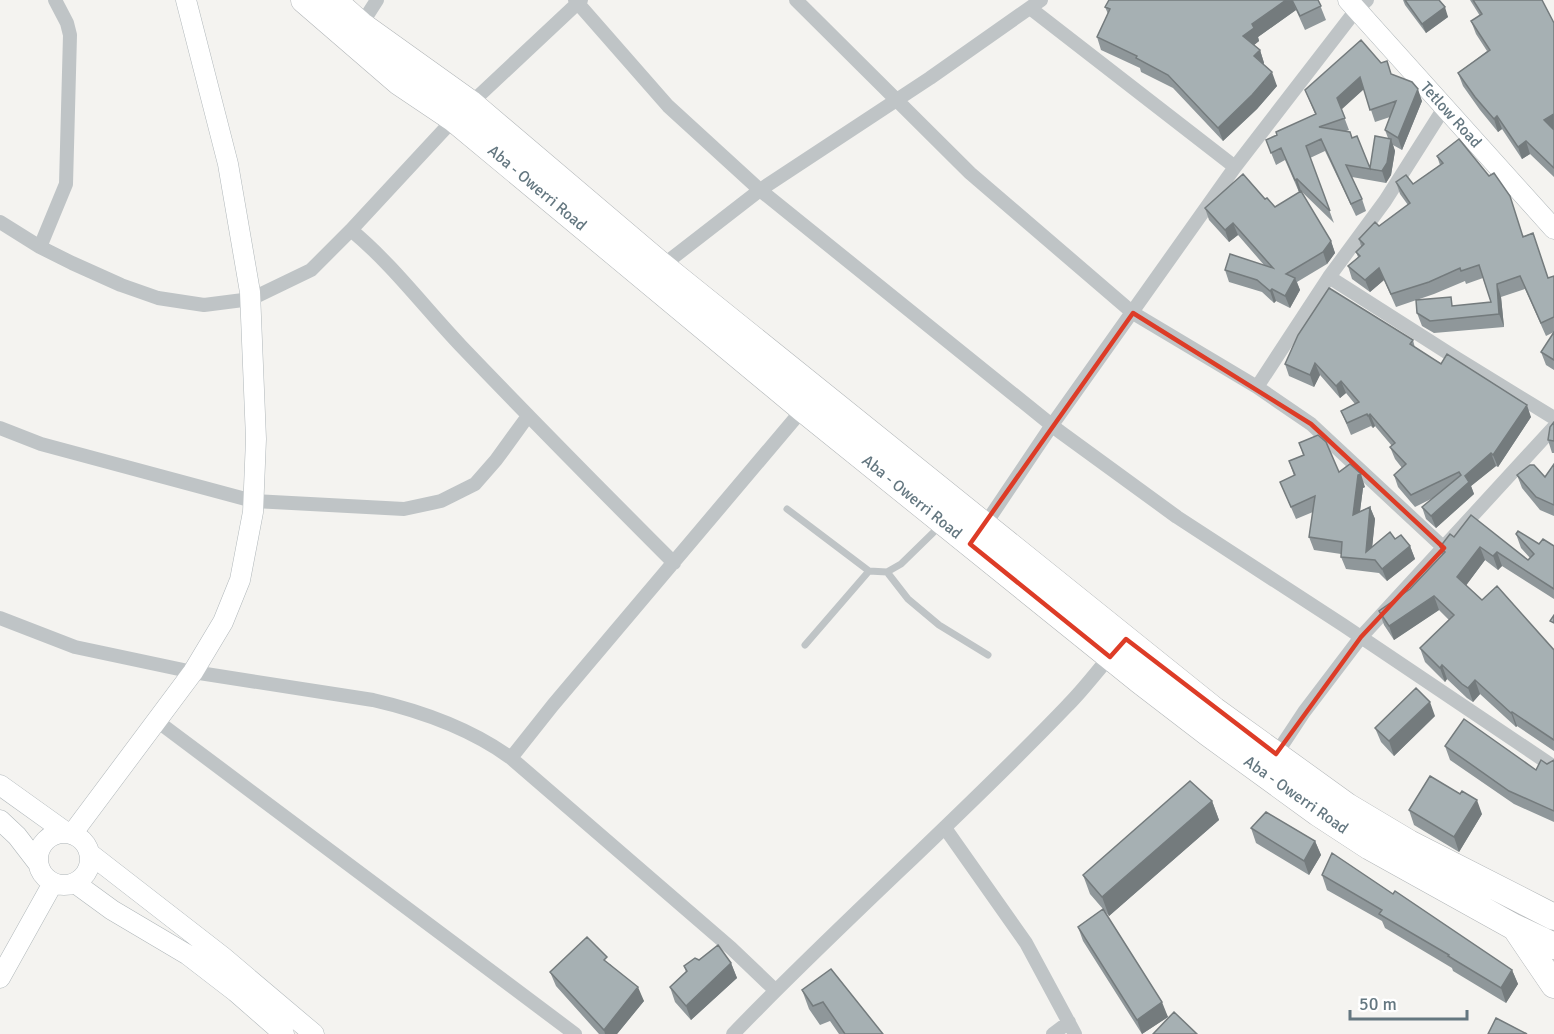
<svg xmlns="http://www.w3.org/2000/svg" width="1554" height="1034" viewBox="0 0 1554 1034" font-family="Signika,sans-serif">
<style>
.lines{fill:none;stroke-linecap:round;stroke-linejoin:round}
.secondary-casing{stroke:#afb6b9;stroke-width:21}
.highway-casing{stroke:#b2b6b8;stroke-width:27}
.lane{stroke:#bfc4c6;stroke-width:7}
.street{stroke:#bfc4c6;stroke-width:14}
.secondary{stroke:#fff;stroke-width:20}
.highway{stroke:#fff;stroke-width:26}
.wall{fill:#8f979a;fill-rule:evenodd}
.shaded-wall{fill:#747b7d}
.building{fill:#a6b0b3;stroke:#747b7d;stroke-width:1.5}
.marked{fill:none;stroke:#dd3c27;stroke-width:4.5;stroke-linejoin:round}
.labels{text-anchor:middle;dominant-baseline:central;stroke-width:6;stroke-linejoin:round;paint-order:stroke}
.street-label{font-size:16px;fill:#647780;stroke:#fff}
</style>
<rect width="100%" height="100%" fill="#f4f3f0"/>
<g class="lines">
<g class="secondary-casing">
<path id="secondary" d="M1348,0L1554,229
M0,785L67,833
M0,820L17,836L37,862
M38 859a26 26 0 1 1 52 0a26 26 0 1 1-52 0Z
M72,834L193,672L223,622L240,580L253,512L256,439L250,292L228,164L186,0
M89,853L223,957L314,1034
M75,883L112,910L188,955L236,992L284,1034
M0,978L53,883"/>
</g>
<g class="highway-casing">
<path id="highway" d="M304,0L399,82L454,119L803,409L1139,680L1208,733L1318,813L1370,847L1514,927L1554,946
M333,0L361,25L470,103L662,266L1214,710L1347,806L1409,843L1554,917
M1516,929L1554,985"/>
</g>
<path class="lane" d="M787,509L869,571L887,572L901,564L941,525
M887,572L908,599L939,625L988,655
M805,645L869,571"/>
<path class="street" d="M575,0L668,106L760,190L1059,431L1177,517L1343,625L1554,767
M796,0L970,173L1133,313L1257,387L1311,424L1444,548
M1030,8L1235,167
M361,25L377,0
M0,222L40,247L72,263L121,285L158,298L204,305L251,299L311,270L351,230L454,119L581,0
M351,230C392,264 424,307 461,346C531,419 602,491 674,563
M40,247L66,184L70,35L67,23L55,0
M662,266L760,190L930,78L1041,0
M1329,277L1456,358L1554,418
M1257,387L1329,277L1385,201L1444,108
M0,428L41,444L253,501L404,509L441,501L475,484L496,460L528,416
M982,529L1052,425L1235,167L1356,10L1367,0
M0,618L75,647L193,672L373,700C421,711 471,729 511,758L731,948L775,990
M157,721L575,1034
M511,758L553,705L803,409
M1273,759L1304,712L1361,637L1554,427
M945,828L1026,943L1075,1034
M733,1034C842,921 960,818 1068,705C1084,689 1098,670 1113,653
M1053,1034L1069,1022"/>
<use href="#secondary" class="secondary"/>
<use href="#highway" class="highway"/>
</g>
<path class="wall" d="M1318,0L1326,20L1305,30L1296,10L1258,37L1259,41L1254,45L1260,50L1264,63L1263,65L1277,86L1257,109L1223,141L1173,88L1141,72L1140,68L1101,50L1097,37L1108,14L1105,7Z
M1403,0H1439L1448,17L1426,33L1405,5Z
M1470,0H1542L1554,23V177L1530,154L1522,159L1502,129L1498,132L1480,110L1463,86L1458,73L1487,51L1476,34L1471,21L1480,16Z
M1392,75L1422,101L1402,150L1393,145L1395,151L1391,175L1386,183L1352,177L1362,199L1366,211L1356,216L1325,151L1310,158L1334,223L1301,191L1299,192L1285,160L1276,165L1266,140L1277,135L1315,114L1305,90ZM1364,89L1375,122L1390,117L1385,130L1388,138L1370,168L1352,138L1346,131L1349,130L1341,109Z
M1437,156L1524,236L1533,233L1548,278L1554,276V332L1546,336L1525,289L1501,297L1504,327L1434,333L1422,326L1417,313L1455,306L1491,302L1483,278L1466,284L1465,281L1434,294L1396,307L1384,280L1370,292L1352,279L1348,266L1358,257L1356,252L1361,246L1359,239L1379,226L1408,205L1400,194L1396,182L1413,184L1440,165Z
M1265,199L1275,207L1331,241L1335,253L1327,264L1297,282L1300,290L1290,308L1276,301L1274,303L1262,292L1229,282L1225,270L1264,265L1238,235L1229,242L1209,220L1205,208Z
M1554,332V370L1546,365L1541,352Z
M1413,340L1415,348L1531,417L1498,467L1496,466L1471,486L1474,494L1436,528L1426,519L1422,507L1433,498L1415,507L1398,487L1394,475L1402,468L1395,459L1390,447L1392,446L1375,426L1373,428L1371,426L1351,435L1341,411L1355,404L1346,393L1340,398L1320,375L1314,387L1289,376L1285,364Z
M1554,422V453H1552L1548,440Z
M1299,443L1339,472L1365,487L1363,488L1360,511L1370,507L1375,519L1372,547L1395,539L1410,546L1415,559L1387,581L1379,573L1346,569L1341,557V554L1314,550L1309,537L1313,512L1296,519L1280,482L1294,476L1289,461L1303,455Z
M1554,464V516L1540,510L1522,488L1517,475L1545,477Z
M1516,534L1539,544L1554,546V599L1502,566L1498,570L1485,560L1466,585L1482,600L1554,650V751L1517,726L1516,727L1480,694L1473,702L1467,698L1447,679L1445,682L1425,662L1420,648L1449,620L1439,610L1394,640L1384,625L1379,611L1410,589L1442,555L1440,547L1454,537L1528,560L1530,558L1521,548Z
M1435,716L1394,756L1381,742L1375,728Z
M1445,746L1536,770L1554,760V822L1514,804L1450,760Z
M1212,801L1219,820L1109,916L1104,910L1168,1017L1142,1034L1083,941L1078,927L1103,909L1090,894L1083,875Z
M1409,810L1482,814L1459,852L1414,825Z
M1251,828L1315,841L1321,855L1309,875L1256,843Z
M1322,875L1512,970L1518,984L1506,1003L1453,971L1452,968L1385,928L1382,921L1327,890Z
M699,960L731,963L737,978L691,1020L675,1002L670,987L686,972L684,966Z
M610,964L644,1001L617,1034H599L556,986L550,972Z
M802,990L883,1034H839L830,1021L820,1025L809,1009Z"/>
<path class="shaded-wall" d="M1286,0H1292L1296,10L1258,37L1259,41L1248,50L1243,36L1252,24Z
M1445,7L1448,17L1426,33L1422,24Z
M1260,50L1264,63L1259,70L1254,56Z
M1272,72L1277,86L1257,109L1223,141L1218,128Z
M1360,77L1364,89L1341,110L1337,98Z
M1418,89L1422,101L1402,150L1398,138Z
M1554,114V130L1544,120Z
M1497,116L1502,129L1498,132L1494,119Z
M1391,139L1395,151L1391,175L1386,183L1382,171Z
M1526,141L1530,154L1522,159L1518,147Z
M1297,179L1301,191L1299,192L1295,180Z
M1233,223L1238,235L1229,242L1225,230Z
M1331,241L1335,253L1327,264L1323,252Z
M1379,268L1384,280L1370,292L1365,280Z
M1295,278L1300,290L1290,308L1285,296Z
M1497,284L1501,297L1504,327L1499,314Z
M1272,289L1276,301L1274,303L1270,291Z
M1315,363L1320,375L1314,387L1310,375Z
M1341,381L1346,393L1340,398L1336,386Z
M1527,405L1531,417L1498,467L1493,455Z
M1370,414L1375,426L1373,428L1368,416Z
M1491,453L1496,466L1471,486L1474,494L1436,528L1431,516L1465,476Z
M1361,474L1365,487L1363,488L1358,527L1353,515L1358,475Z
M1370,507L1375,519L1371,559L1366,552Z
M1410,546L1415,559L1387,581L1382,569Z
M1480,547L1485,560L1462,591L1457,577Z
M1497,552L1502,566L1498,570L1493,556Z
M1434,596L1439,610L1394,640L1389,626Z
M1442,665L1447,679L1445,682L1440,668Z
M1475,680L1480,694L1473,702L1468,688Z
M1430,702L1435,716L1394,756L1389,741Z
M1512,712L1517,726L1516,727L1511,713Z
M1477,800L1482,814L1459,852L1454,837Z
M1212,801L1219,820L1109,916L1102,897Z
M1315,841L1321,855L1309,875L1304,861Z
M731,963L737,978L691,1020L686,1006Z
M1512,970L1518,984L1506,1003L1501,988Z
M638,987L644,1001L617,1034H605L604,1030Z
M1162,1002L1168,1017L1142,1034L1137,1020Z"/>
<path class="building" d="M1109,0H1286L1252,24L1254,28L1243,36L1260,50L1254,56L1272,72L1252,95L1218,128L1168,75L1136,58L1137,56L1097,37L1110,9L1105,7Z
M1292,0H1318L1321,6L1300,16Z
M1405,0H1439L1445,7L1422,24Z
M1473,0H1542L1554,23V114L1544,120L1554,130V168L1526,141L1518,147L1497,116L1494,119L1475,97L1458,73L1490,50L1471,21L1482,14Z
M1361,40L1381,63L1387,61L1391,74L1412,82L1418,89L1398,138L1385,130L1396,101L1370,110L1360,77L1337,98L1345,118L1319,127L1350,132L1352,138L1357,136L1370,168L1375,136L1391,139L1387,163L1382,171L1346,165L1362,199L1351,204L1321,139L1306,146L1330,211L1297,179L1295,180L1281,148L1271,153L1266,140L1277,135L1276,132L1316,114L1305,90Z
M1459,139L1489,176L1494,173L1510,196L1523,237L1533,233L1548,278L1554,276V317L1541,323L1520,276L1497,284L1499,314L1430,321L1417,313L1416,300L1451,297L1452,306L1491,302L1479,265L1461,271L1460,268L1429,282L1391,294L1379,268L1365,280L1348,266L1360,256L1356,252L1364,244L1359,239L1375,222L1379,226L1410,203L1396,182L1406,175L1413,184L1443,163L1437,156Z
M1243,174L1265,199L1267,198L1275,207L1301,191L1331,241L1323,252L1286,274L1295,278L1285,296L1272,289L1270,291L1257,280L1225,270L1230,254L1273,268L1233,223L1225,230L1205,208Z
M1329,288L1413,340L1410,344L1441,364L1447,354L1527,405L1493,455L1491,453L1465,476L1469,482L1431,516L1422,507L1461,475L1459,472L1411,495L1394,475L1406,464L1390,447L1395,443L1370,414L1368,416L1367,414L1347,423L1341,411L1359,402L1341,381L1336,386L1315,363L1310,375L1285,364L1298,335Z
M1554,332V360L1541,352Z
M1554,422V441L1548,440L1550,427Z
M1318,435L1326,442L1339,472L1350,464L1361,474L1358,475L1353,515L1370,507L1366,552L1390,532L1395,539L1401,535L1410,546L1382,569L1375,560L1341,557L1342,542L1309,537L1315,496L1291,507L1280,482L1295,475L1289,461L1304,455L1299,443Z
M1554,464V505L1536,497L1517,475L1530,465H1534L1545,477Z
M1471,515L1528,560L1534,554L1516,534L1518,531L1539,544L1543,539L1554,546V589L1497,552L1493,556L1480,547L1457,577L1482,600L1497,586L1554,650V740L1512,712L1511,713L1475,680L1468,688L1462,684L1442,665L1440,668L1420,648L1454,615L1434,596L1389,626L1379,611L1410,589L1445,552L1440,547L1450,534L1454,537Z
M1554,615V623L1550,621Z
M1416,688L1430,702L1389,741L1375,728Z
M1464,719L1536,770L1541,760L1547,764L1554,760V811L1509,791L1445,746Z
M1430,776L1460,794L1462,791L1477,800L1454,837L1409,810Z
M1190,781L1212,801L1102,897L1083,875Z
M1266,812L1315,841L1304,861L1251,828Z
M1332,853L1393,894L1395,891L1512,970L1501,988L1448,956L1449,955L1379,914L1382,910L1322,875Z
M1103,909L1162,1002L1137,1020L1078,927Z
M587,937L607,957L604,960L638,987L604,1030L550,972Z
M718,945L731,963L686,1006L670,987L687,971L684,966L695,958L699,960Z
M831,969L883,1034H845L823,1002L813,1006L802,990Z
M1174,1012L1197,1034H1153Z
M1496,1018L1527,1034H1488Z"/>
<path class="marked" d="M1133,313L1311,424L1444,548L1361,637L1276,754L1126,639L1110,657L970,544Z"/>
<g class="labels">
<g class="street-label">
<text transform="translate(1451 115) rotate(48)">Tetlow Road</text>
<text transform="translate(537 188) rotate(40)">Aba - Owerri Road</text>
<text transform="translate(912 497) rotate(39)">Aba - Owerri Road</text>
<text transform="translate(1296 795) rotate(35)">Aba - Owerri Road</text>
</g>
</g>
<path d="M1350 1010v9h117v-9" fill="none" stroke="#647780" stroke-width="3"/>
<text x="1359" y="1010" font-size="18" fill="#647780" stroke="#ffffff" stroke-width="4.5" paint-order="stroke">50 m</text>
</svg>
